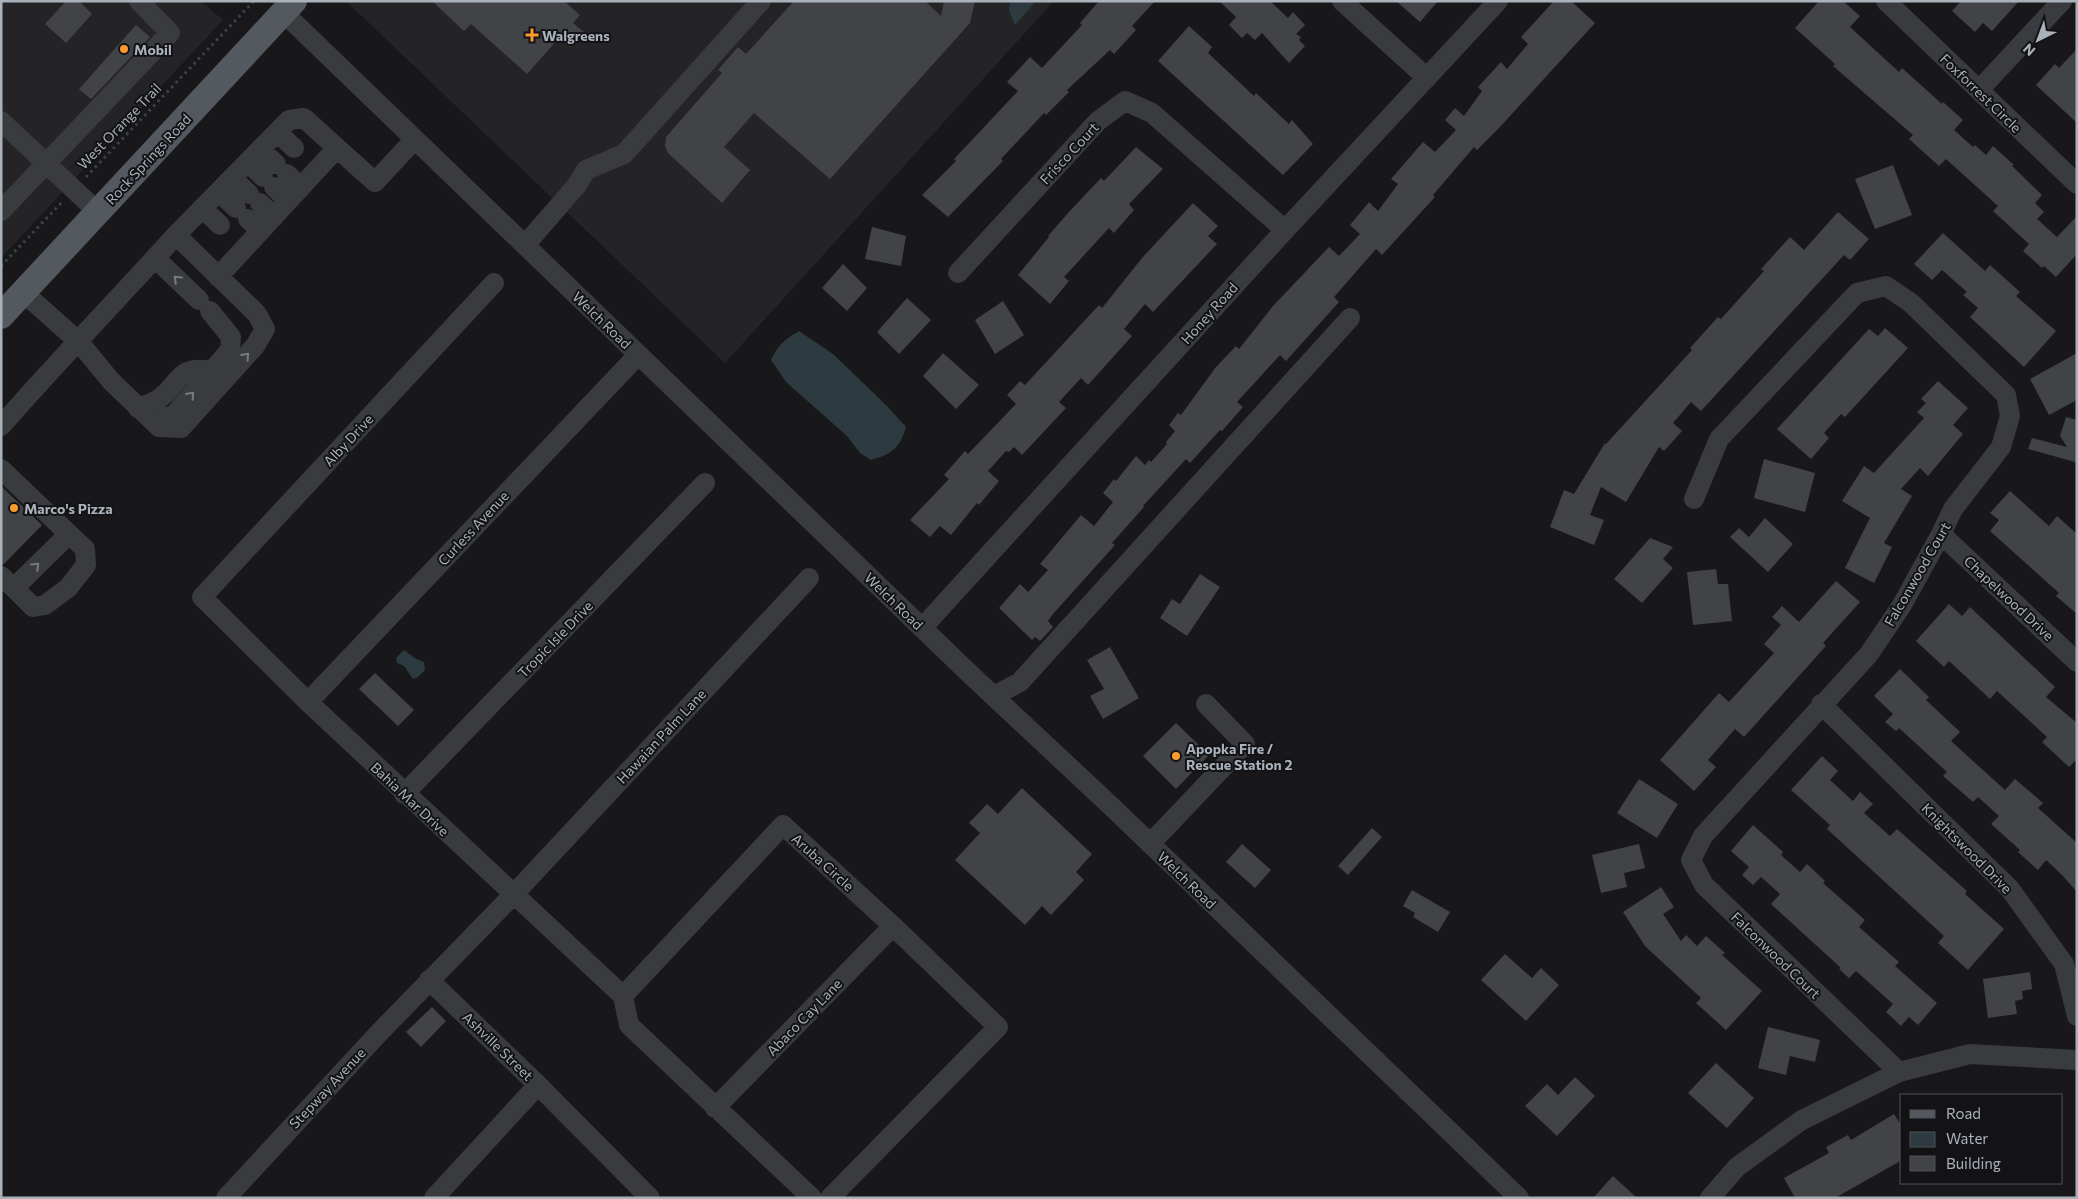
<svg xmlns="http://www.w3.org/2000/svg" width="2078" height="1199" viewBox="0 0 2078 1199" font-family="Commissioner,sans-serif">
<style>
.built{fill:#242427}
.water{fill:#2d3a3f}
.building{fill:#424347}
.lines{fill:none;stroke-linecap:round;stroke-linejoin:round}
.path{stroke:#3e4246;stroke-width:3;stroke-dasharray:2.5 4;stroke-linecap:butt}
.minor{stroke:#393b3f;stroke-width:20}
.major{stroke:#54585f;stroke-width:26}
.oneway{stroke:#777c83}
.poi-dot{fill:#fc9a2d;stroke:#131315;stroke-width:2}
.labels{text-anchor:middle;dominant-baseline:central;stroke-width:4;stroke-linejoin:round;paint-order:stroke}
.poi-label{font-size:14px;font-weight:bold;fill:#a9b1bb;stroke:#131315;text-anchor:start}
.street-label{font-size:14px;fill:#a9b1bb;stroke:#131315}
</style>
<rect width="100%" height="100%" fill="#18181a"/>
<path class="built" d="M1,1H201L223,20L1,258Z
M346,1H1054L725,363Z"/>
<path class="water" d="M1010,1H1036L1015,25L1009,11Z
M799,331L833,354L886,405L906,427C900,448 892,454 871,460L860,453L847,436L786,382L771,360C777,346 785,339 799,331Z
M404,650L416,659L424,662L425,670L418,677L413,679L404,666L397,663L396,658Z"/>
<path class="building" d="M66,1H79L92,14L66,43L45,24Z
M432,1H564L580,15L573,23L584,32L570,47L559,38L527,74L471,24L464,31Z
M794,1H925L941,16L944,1H975L970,23L830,179L754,113L724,147L750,170L722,203L668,153L665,146L666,137L722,73L718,70L738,47L746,54Z
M1099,1H1155L1132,26L1136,30L1114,54L1110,50L1067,90L1069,92L1046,115L1044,113L1001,159L1003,161L948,217L922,195L956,161L954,159L1018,91L1007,82L1030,57L1042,68L1082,25L1080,23Z
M1219,1H1270L1288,18L1293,12L1305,25L1296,34L1301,37L1299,40L1305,46L1289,63L1262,33L1255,40L1247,33L1242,38L1229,25L1236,17Z
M1396,1H1438L1420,22Z
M1554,1H1571L1595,23L1499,128L1477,150L1474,147L1433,195L1435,197L1382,255L1376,249L1334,297L1339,302L1286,361L1280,355L1237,402L1243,407L1222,431L1220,430L1190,463L1186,459L1143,506L1144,507L1112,543L1115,545L1053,614L1048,621L1053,627L1040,641L1035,637L1032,640L999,608L1020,584L1028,592L1048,570L1040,564L1081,515L1094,526L1113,502L1103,493L1114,479L1116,481L1136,456L1145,465L1149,460L1151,462L1167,444L1166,442L1175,431L1169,425L1178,413L1181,415L1216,367L1236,346L1239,349L1273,306L1329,247L1339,256L1360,234L1350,225L1369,202L1378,211L1398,184L1391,179L1423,142L1435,152L1456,130L1445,120L1455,108L1464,116L1482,91L1478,87L1501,62L1507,69L1528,44L1521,37Z
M1819,1H1843L1860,16L1850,27L1899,72L1902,68L1942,104L1943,102L1963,120L1954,130L1973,147L1975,145L1986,155L1993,146L2014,165L2012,166L2042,195L2035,203L2044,212L2037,219L2057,237L2077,216V254L2056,277L2044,266L2042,268L2023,251L2029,244L1993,211L1998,206L1946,159L1939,166L1909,139L1913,135L1833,66L1835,64L1795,28Z
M1961,1H2019L1992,31L1983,23L1975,32L1952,11Z
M136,25L150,37L91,99L79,89Z
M1189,26L1212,47L1208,53L1254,96L1256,93L1289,124L1292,120L1313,144L1283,175L1158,61Z
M2077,49V123L2036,85L2055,64L2059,68Z
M1136,147L1163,169L1129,204L1134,210L1114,233L1109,228L1064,277L1069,281L1050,304L1018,275L1049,237L1048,236L1069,212L1101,178L1104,181Z
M1893,165L1912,215L1875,229L1855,179Z
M1193,203L1218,226L1208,236L1217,244L1153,312L1145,304L1124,329L1132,336L1088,385L1081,378L1059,402L1066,408L1022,455L1014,447L1009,452L1006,451L988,471L999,481L979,505L977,503L951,535L940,526L930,537L910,520L949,479L944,475L965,451L968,454L1016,404L1007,395L1020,381L1025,385L1099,305L1102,308L1142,258Z
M1838,212L1869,239L1850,260L1844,255L1701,411L1691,402L1673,423L1682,431L1664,451L1659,447L1626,502L1601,487L1590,515L1604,520L1594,545L1550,527L1564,490L1574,494L1605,443L1606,444L1692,350L1690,348L1718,317L1721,319L1764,271L1761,269L1790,237L1804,250Z
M872,227L906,236L901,266L865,259Z
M1943,233L1985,271L1990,265L2020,292L2016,296L2056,331L2024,367L1970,317L1978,308L1963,295L1967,292L1942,270L1932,280L1914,264Z
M843,264L867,288L847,311L822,288Z
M907,298L931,320L899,354L877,332Z
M1003,301L1024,335L995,354L975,320Z
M1885,328L1908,348L1845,417L1841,414L1824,433L1829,438L1811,459L1777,429L1869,329L1878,336Z
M943,353L979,385L956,409L923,376Z
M2077,353V400L2049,415L2030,379Z
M1938,381L1968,408L1953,425L1963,434L1928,476L1920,468L1901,489L1912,496L1884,543L1892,547L1874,583L1845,568L1870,518L1842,501L1864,466L1874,473L1924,418L1917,412L1926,403L1921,399Z
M2066,417L2077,420V466L2075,462L2028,449L2032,438L2067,447L2060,436Z
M1764,459L1815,473L1805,512L1754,498Z
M1,486L42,525L4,564H1Z
M2010,491L2049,526L2057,516L2077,534V614L2056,596L2059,593L1990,531L1999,520L1990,513Z
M1765,518L1793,544L1768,572L1730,537L1739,528L1749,537Z
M1650,538L1673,547L1663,559L1673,568L1642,603L1614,579Z
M1716,569L1718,584H1728L1732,621L1693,625L1687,572Z
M1200,574L1220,587L1187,636L1160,618L1172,599L1180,604Z
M1836,581L1860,602L1823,643L1826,646L1744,737L1735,729L1708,760L1716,767L1694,791L1660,760L1719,693L1729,702L1774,653L1764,644L1781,625L1772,617L1782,606L1799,622Z
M1949,604L1962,616L1970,607L2055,687L2046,697L2077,723V759L2069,767L2042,742L2047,737L1997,691L1990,699L1949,661L1944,667L1916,641Z
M1110,647L1139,698L1103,719L1090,696L1104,689L1087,660Z
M1900,669L1929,697L1926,700L1960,732L1951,741L2005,790L2015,779L2043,803L2038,808L2077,843V892L2062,875L2046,860L2038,870L2018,852L2020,850L1991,824L1999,816L1978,797L1973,802L1943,776L1947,772L1899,728L1896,731L1885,722L1893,714L1874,696Z
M375,673L414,710L398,726L359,689Z
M1176,723L1209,755L1176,789L1143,756Z
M1822,756L1838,771L1830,780L1853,801L1860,792L1873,804L1864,813L1890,836L1897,829L1967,891L1965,894L2004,929L1968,970L1938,943L1944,936L1827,829L1830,825L1791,790Z
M1639,779L1678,804L1657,838L1617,813Z
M1022,788L1092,854L1076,872L1084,880L1051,915L1042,906L1025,925L955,860L980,833L969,823L987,804L998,814Z
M1753,825L1783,852L1781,855L1800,872L1807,864L1825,881L1823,883L1865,920L1859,927L1899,962L1895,966L1937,1003L1918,1025L1909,1017L1901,1026L1886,1012L1893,1004L1856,971L1849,978L1839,969L1841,968L1771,904L1780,894L1761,877L1753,885L1742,875L1749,867L1731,851Z
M1372,828L1382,837L1348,875L1338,866Z
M1242,844L1271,870L1255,888L1226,862Z
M1639,844L1645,868L1624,873L1627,887L1601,893L1592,855Z
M1661,887L1674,907L1663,914L1681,941L1686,935L1697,946L1706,936L1725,953L1722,955L1762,991L1726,1030L1696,1003L1701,998L1645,946L1623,912Z
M1412,890L1450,912L1438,932L1413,917L1415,913L1403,906Z
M1505,954L1532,978L1541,968L1559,985L1526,1021L1481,980Z
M2030,972L2032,989L2022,991L2023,999L2015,1001L2017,1014L1988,1018L1983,979Z
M432,1007L446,1021L421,1047L406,1032Z
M1768,1027L1820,1040L1815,1062L1790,1056L1786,1075L1758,1068Z
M1716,1063L1754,1098L1727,1128L1688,1093Z
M1575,1077L1595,1096L1557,1136L1525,1106L1547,1084L1558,1095Z
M1894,1114L1902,1127V1160L1835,1198H1795L1784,1178L1829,1153L1826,1147L1848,1135L1851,1140Z
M1613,1176L1637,1198H1593Z"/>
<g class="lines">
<path class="path" d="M86,177L254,1
M1,266L63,201"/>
<path class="minor" d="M1342,1L1427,78
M1886,1L2077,184
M284,13L971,675L1112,807L1519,1198
M1979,90L2062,1
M1,121L99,213
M277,132L294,148
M337,148L375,182L415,139
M260,149L276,164
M248,162L263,177
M287,174L301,187
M232,178L249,194
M274,187L288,201
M219,192L236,208
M260,203L274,217
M202,208L220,225
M1,211L170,33L139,1
M248,219L261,231
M176,235L289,120L304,118L337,148L218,277
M525,245L577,185L586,170L624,154L761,1
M155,258L199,300
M958,273L1098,121L1125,101L1152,113L1285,230
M494,283L202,597L308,702L623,996
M138,408C144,405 151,404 157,400C180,386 176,364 211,371
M166,417L174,415L230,350L231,337L210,311
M1,426C58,361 118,299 176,235L257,314L265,329L255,346L181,428L159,427L111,381L79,342L24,293
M1,469L69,534L14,588L1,576
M1694,499L1719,439L1857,293L1886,286L1911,303L2006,395L2010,416L2001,447L1953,509L1941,534L1902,605L1869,654L1703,836L1691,860L1704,885L1899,1072
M1941,534L2077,662
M14,588L33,607L45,605L68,588L86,565L85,549L69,534
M922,628L1285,230L1498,1
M994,696L1020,682L1350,318
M308,702L638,355
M1821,704L2010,889L2064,964L2077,1016
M404,794L705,483
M1150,844L1245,744L1206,704
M429,980L538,1085L650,1198
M623,996L783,825L893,926L998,1027L830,1198
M623,996L629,1025L812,1198
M715,1108L893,926
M226,1198L377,1035L513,895L809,578
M434,1198L538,1085
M1710,1198L1737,1167L1802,1120L1899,1072L1970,1054L2077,1060"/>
<path class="major" d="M1,316L294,1"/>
</g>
<defs><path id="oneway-chevron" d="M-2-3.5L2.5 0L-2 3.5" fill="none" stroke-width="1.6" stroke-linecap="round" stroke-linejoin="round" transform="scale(1.25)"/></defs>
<g class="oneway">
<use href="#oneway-chevron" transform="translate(177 279) rotate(-136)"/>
<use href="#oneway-chevron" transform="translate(246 356) rotate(-48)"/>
<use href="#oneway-chevron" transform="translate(191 395) rotate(-49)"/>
<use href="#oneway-chevron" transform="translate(36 566) rotate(-44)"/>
</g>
<g class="poi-dot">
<path d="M529.5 27.5h5v5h5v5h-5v5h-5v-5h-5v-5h5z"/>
<circle cx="124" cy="49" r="5"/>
<circle cx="14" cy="508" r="5"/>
<circle cx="1176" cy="756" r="5"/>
</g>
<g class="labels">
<g class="poi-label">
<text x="542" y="35">Walgreens</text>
<text x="134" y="49">Mobil</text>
<text x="24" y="508">Marco's Pizza</text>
<text x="1186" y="748">Apopka Fire /<tspan x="1186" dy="16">Rescue Station 2</tspan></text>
</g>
<g class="street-label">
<text transform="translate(1981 93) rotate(44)">Foxforrest Circle</text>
<text transform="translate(119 126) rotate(-46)">West Orange Trail</text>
<text transform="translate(1069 153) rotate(-47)">Frisco Court</text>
<text transform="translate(148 159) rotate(-47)">Rock Springs Road</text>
<text transform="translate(1209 313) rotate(-48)">Honey Road</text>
<text transform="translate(602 320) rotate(44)">Welch Road</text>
<text transform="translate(348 440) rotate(-47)">Alby Drive</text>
<text transform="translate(473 528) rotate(-47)">Curless Avenue</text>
<text transform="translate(1917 574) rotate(-60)">Falconwood Court</text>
<text transform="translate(2009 598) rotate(43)">Chapelwood Drive</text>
<text transform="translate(894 601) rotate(44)">Welch Road</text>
<text transform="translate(555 639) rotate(-46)">Tropic Isle Drive</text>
<text transform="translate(661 736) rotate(-47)">Hawaian Palm Lane</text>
<text transform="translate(410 799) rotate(43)">Bahia Mar Drive</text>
<text transform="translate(1967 848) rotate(45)">Knightswood Drive</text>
<text transform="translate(823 862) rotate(42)">Aruba Circle</text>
<text transform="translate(1187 880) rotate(44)">Welch Road</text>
<text transform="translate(1776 955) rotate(44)">Falconwood Court</text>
<text transform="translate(804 1017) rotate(-46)">Abaco Cay Lane</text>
<text transform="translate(498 1046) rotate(44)">Ashville Street</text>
<text transform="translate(327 1088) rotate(-47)">Stepway Avenue</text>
</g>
</g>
<rect width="2078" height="1199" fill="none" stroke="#a9b1bb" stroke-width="5"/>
<rect x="1900" y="1094" width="162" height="90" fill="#131315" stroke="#4f5257"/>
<rect x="1910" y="1110" width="25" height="8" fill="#54585f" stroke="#4f5257"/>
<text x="1946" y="1119" font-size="15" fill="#a9b1bb">Road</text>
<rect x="1910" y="1132" width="25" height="15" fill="#2d3a3f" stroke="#4f5257"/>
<text x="1946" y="1144" font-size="15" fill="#a9b1bb">Water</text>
<rect x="1910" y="1156" width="25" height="15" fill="#424347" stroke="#4f5257"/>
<text x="1946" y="1169" font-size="15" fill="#a9b1bb">Building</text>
<g transform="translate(2038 40) rotate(222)" stroke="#131315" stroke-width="4" paint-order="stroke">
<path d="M0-4L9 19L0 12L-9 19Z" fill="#a9b1bb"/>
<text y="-8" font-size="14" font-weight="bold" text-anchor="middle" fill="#a9b1bb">N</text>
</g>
</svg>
